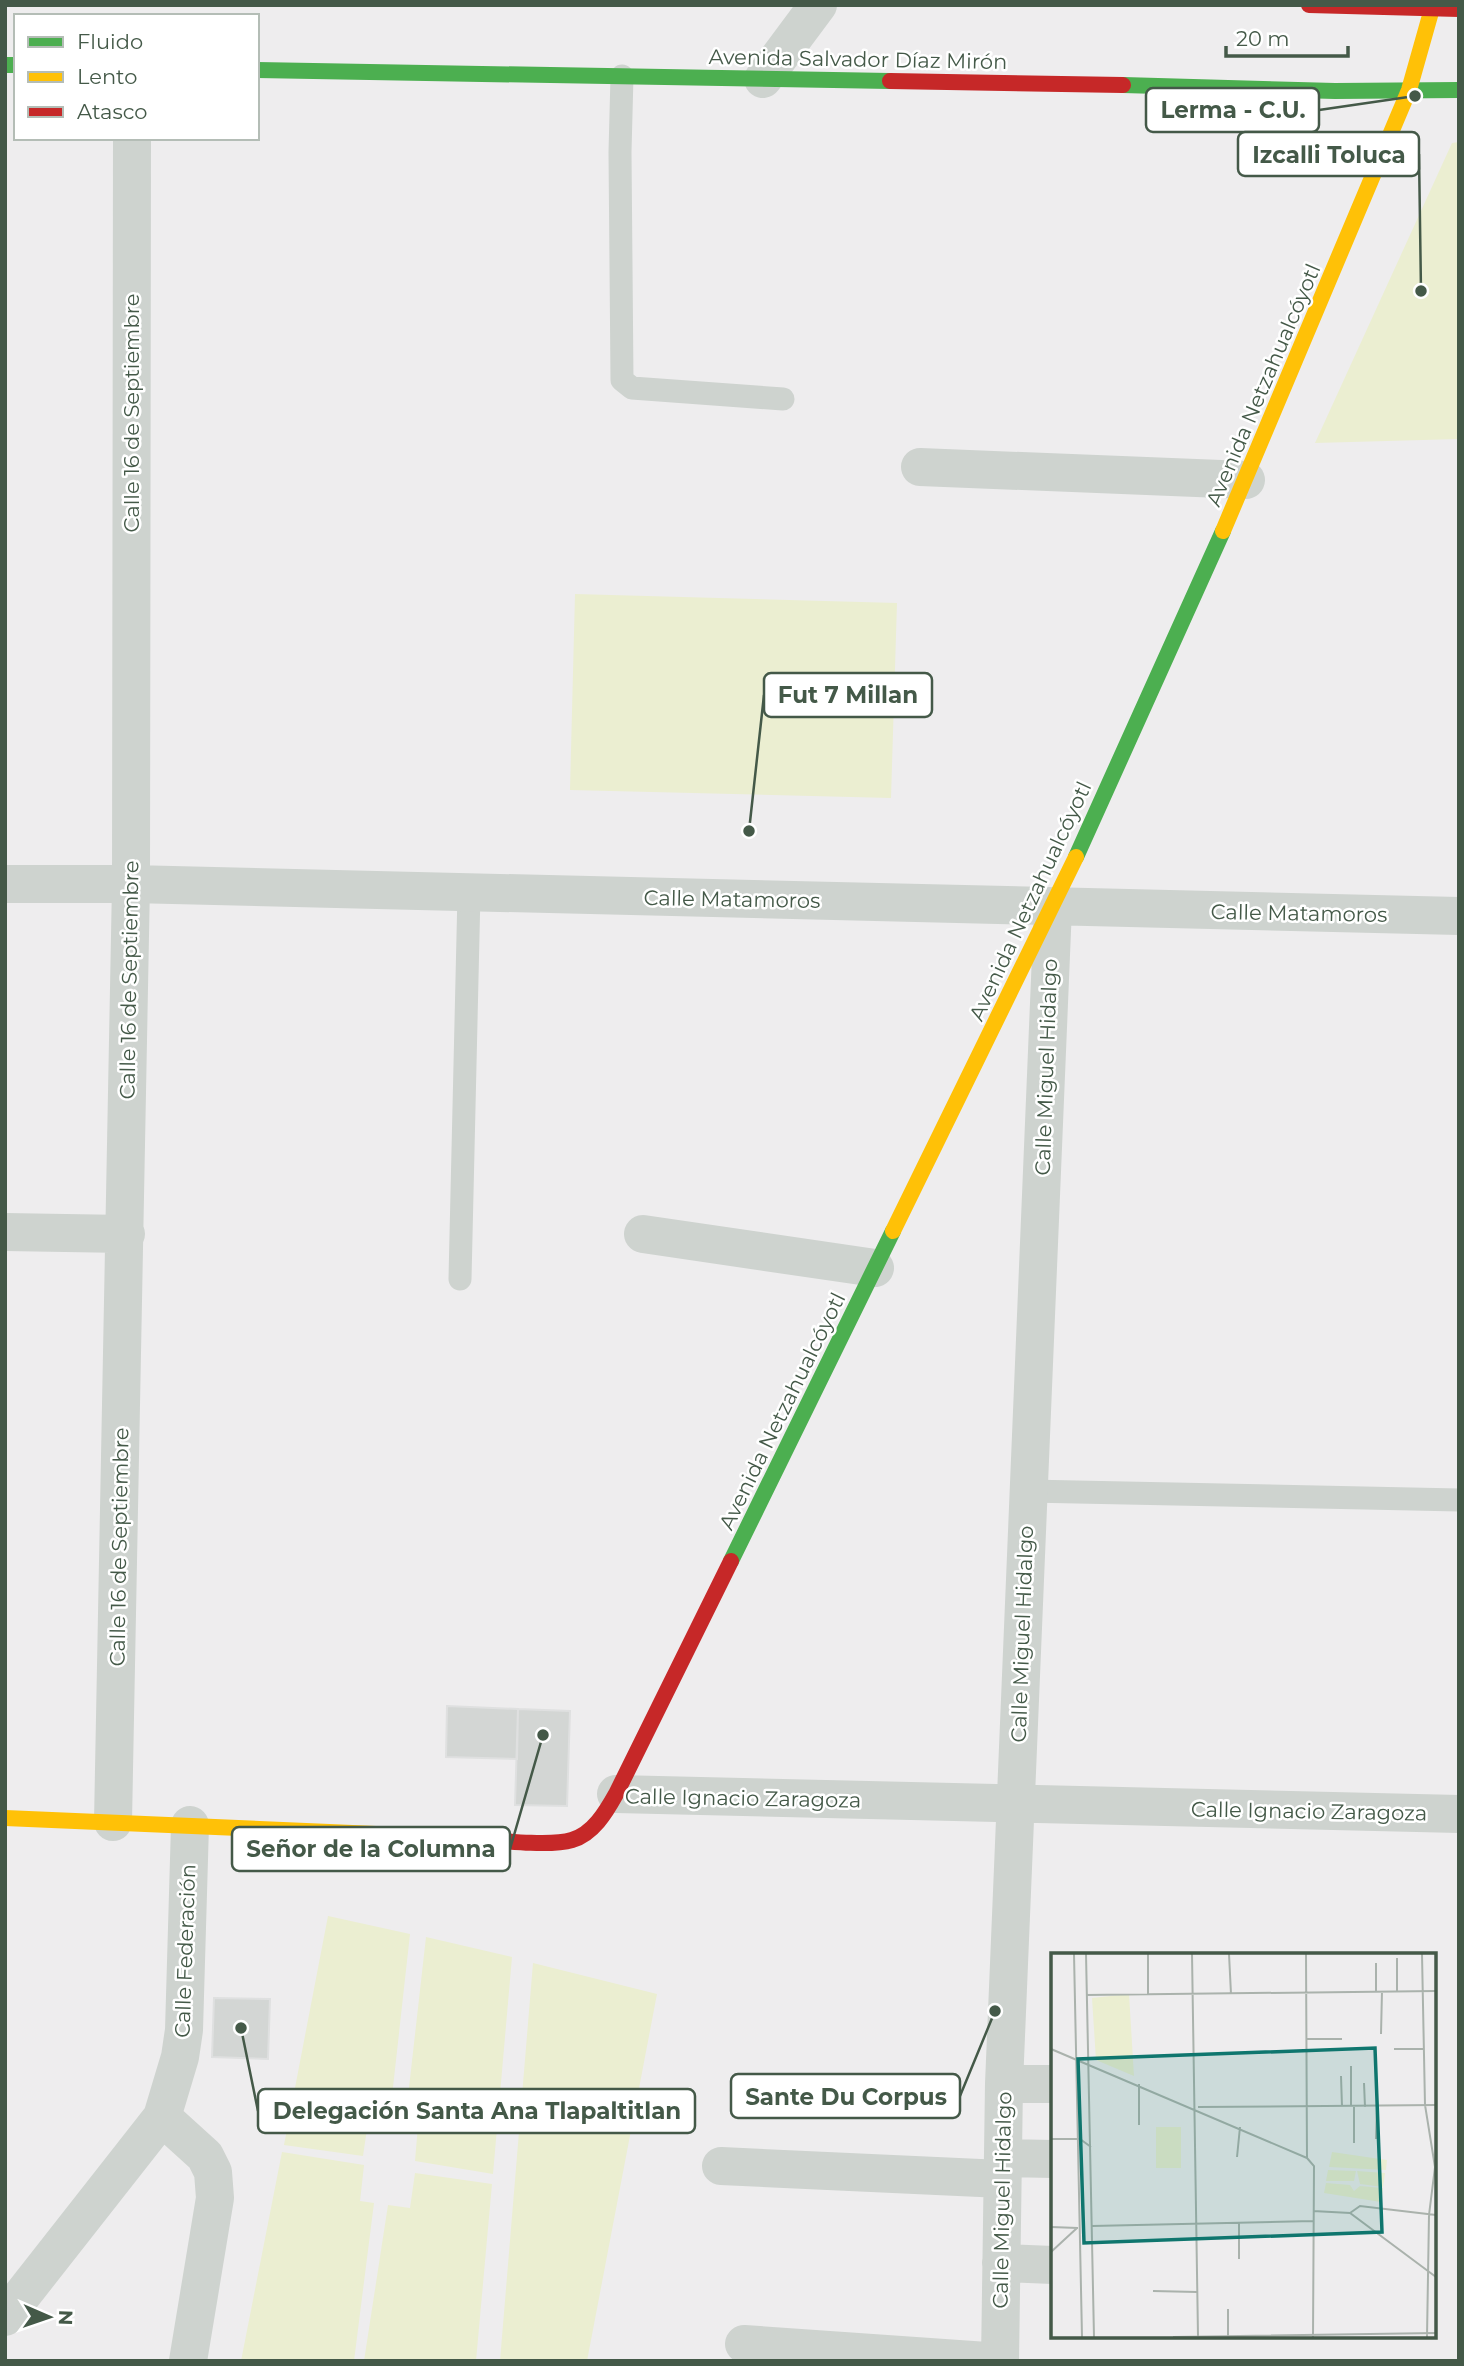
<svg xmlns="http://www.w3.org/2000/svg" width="1464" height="2366" viewBox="0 0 1464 2366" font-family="Montserrat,sans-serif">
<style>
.green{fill:#ebeed1}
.building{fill:#d3d6d4;stroke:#dfe0e0;stroke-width:2}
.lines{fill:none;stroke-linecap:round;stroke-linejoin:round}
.lane{stroke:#ced3cf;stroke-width:23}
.street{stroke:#ced3cf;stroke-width:38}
.fast{stroke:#4caf50;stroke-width:16}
.slow{stroke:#ffc107;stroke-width:16}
.jam{stroke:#c62828;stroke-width:16}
.labels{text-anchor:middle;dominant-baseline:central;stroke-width:5;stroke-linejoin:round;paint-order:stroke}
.street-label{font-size:21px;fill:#445948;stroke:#fff}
.inset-road{fill:none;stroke:#aab2ac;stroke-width:2}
.view{fill:#0f766e;fill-opacity:0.15;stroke:#0f766e;stroke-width:3.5}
.inset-edge{fill:none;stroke:#445948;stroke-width:3.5}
.leader{fill:none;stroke:#445948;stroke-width:2.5}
.callout-dot{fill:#445948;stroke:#fff;stroke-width:2.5}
.callout{fill:#fff;stroke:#445948;stroke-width:2.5}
.callout-label{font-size:23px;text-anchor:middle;font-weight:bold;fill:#445948}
</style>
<rect width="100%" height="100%" fill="#eeedee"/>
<path class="green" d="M1459,142V439L1315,443L1452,143Z
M575,594L897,603L891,798L570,790Z
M328,1916L410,1934L389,2123L368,2122L363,2156L284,2145Z
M426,1937L512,1957L493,2174L415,2161L418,2125L405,2123Z
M533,1963L657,1994L587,2361H500Z
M282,2152L364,2165L360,2201L374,2203L354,2361H241Z
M415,2173L492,2184L476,2361H364L388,2205L410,2208Z"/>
<path class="building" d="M447,1706L518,1709L517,1759L446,1757Z
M518,1709L570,1711L567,1806L515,1805Z
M214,1998L270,1999L268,2059L212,2057Z"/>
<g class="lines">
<path class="lane" d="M622,76L620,152L622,380L632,388L783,399
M460,1279L469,893
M1028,1491L1459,1500"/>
<path class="street" d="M763,79L818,5
M920,467L1246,480
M5,884H131L1459,916
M5,1232L126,1234
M643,1234L875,1268
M616,1794L1459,1814
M113,1822L131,884L132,138
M1004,2084H1053
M162,2117L205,2156L213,2172L215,2198L188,2361
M1003,2158L1053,2159
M721,2166L1002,2179
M1001,2263L1053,2265
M5,2317L162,2117L180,2057L184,2030L190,1825
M744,2344L987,2361
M1000,2361L1004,2084L1053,907"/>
<path class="fast" d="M5,65H16
M257,70L890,81
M1123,85L1335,91L1459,90
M1076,857L1223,531
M731,1561L893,1231"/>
<path class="slow" d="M1223,531L1409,90L1433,5
M893,1231L1076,857
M5,1818L469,1838"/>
<path class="jam" d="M1309,5L1459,9
M890,81L1123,85
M469,1838C494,1840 549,1847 572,1840C593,1834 606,1812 616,1794L731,1561"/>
</g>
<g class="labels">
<g class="street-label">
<text transform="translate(858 59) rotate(1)">Avenida Salvador Díaz Mirón</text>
<text transform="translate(1263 385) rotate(-67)">Avenida Netzahualcóyotl</text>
<text transform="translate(131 413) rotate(-90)">Calle 16 de Septiembre</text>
<text transform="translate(732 899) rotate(1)">Calle Matamoros</text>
<text transform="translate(1030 901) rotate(-65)">Avenida Netzahualcóyotl</text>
<text transform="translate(1299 913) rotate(1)">Calle Matamoros</text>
<text transform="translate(129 980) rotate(-89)">Calle 16 de Septiembre</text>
<text transform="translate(1046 1067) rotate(-88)">Calle Miguel Hidalgo</text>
<text transform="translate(782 1411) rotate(-64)">Avenida Netzahualcóyotl</text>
<text transform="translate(119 1547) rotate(-89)">Calle 16 de Septiembre</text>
<text transform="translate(1022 1634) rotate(-88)">Calle Miguel Hidalgo</text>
<text transform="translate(743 1798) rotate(1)">Calle Ignacio Zaragoza</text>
<text transform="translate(1309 1811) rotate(1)">Calle Ignacio Zaragoza</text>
<text transform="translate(185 1951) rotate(-88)">Calle Federación</text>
<text transform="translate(1002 2200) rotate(-89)">Calle Miguel Hidalgo</text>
</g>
</g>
<g transform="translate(1051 1953)">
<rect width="385" height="385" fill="#eeedee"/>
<path d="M78,41L83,123L45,107L41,45ZM105,174H130V215H105ZM281,199L336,207L335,217L278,214ZM277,217L305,218L303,228H275ZM306,218L334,220L332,234L309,231ZM275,230L299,232L303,238L309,233L332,235L330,249L273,240Z" fill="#ebeed1"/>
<path class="inset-road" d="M23,1L31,384M35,1L43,384M141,1L147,383M178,1L180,41M255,1L256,205L263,213L262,384M371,1L374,152L384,214L378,262L376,384M346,5V38M325,38V10M97,41V1M35,42L385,38M330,81L331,38M255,86H291M0,96L256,205M343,96H373M300,113V154M290,123L291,154M313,130L314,154M147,154L385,152M88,172V131M0,186H29L40,194M325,186L326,154M303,190V154M186,204L189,174M262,258L299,260L385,324M299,260L309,253L385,262M188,269V306M41,273L262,268M0,274L27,275M0,299L26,275M102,338L146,339M177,383V356M122,384L385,380"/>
<path class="view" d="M324,95L331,279L33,290L27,106Z"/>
<rect width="385" height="385" class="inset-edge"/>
</g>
<path class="leader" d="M1415 96L1319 110M1421 291L1419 154M749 831L764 695M543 1735L510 1849M995 2011L960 2096M241 2028L258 2111"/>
<g class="callout-dot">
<circle cx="1415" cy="96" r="7"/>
<circle cx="1421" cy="291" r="7"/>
<circle cx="749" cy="831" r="7"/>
<circle cx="543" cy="1735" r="7"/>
<circle cx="995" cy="2011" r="7"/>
<circle cx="241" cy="2028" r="7"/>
</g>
<g class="callout">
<rect x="1146" y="88" width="173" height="44" rx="7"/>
<rect x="1238" y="132" width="181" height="44" rx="7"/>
<rect x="764" y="673" width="168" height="44" rx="7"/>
<rect x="232" y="1827" width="278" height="44" rx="7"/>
<rect x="731" y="2074" width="229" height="44" rx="7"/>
<rect x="258" y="2089" width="437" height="44" rx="7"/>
</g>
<g class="callout-label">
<text x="1233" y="118">Lerma - C.U.</text>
<text x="1329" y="163">Izcalli Toluca</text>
<text x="848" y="703">Fut 7 Millan</text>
<text x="371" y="1857">Señor de la Columna</text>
<text x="846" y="2105">Sante Du Corpus</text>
<text x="477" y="2119">Delegación Santa Ana Tlapaltitlan</text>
</g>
<rect width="1464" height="2366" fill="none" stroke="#445948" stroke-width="14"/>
<rect x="14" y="14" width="245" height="126" fill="#ffffff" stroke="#b4bdb6" stroke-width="2"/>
<rect x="28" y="37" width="35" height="10" fill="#4caf50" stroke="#b4bdb6" stroke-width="2"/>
<text x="77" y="49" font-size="21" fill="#445948">Fluido</text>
<rect x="28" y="72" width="35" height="10" fill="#ffc107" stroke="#b4bdb6" stroke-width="2"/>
<text x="77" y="84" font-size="21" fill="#445948">Lento</text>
<rect x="28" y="107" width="35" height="10" fill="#c62828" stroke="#b4bdb6" stroke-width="2"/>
<text x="77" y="119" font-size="21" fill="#445948">Atasco</text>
<g transform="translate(49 2317) rotate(92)" stroke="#ffffff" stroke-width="5" paint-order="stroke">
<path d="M0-5L12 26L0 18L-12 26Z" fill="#445948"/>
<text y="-10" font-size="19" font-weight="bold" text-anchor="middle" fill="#445948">N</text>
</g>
<path d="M1226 46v10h122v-10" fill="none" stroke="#445948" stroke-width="3.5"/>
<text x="1236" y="46" font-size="21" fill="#445948" stroke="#ffffff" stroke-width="5" paint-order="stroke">20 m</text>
</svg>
